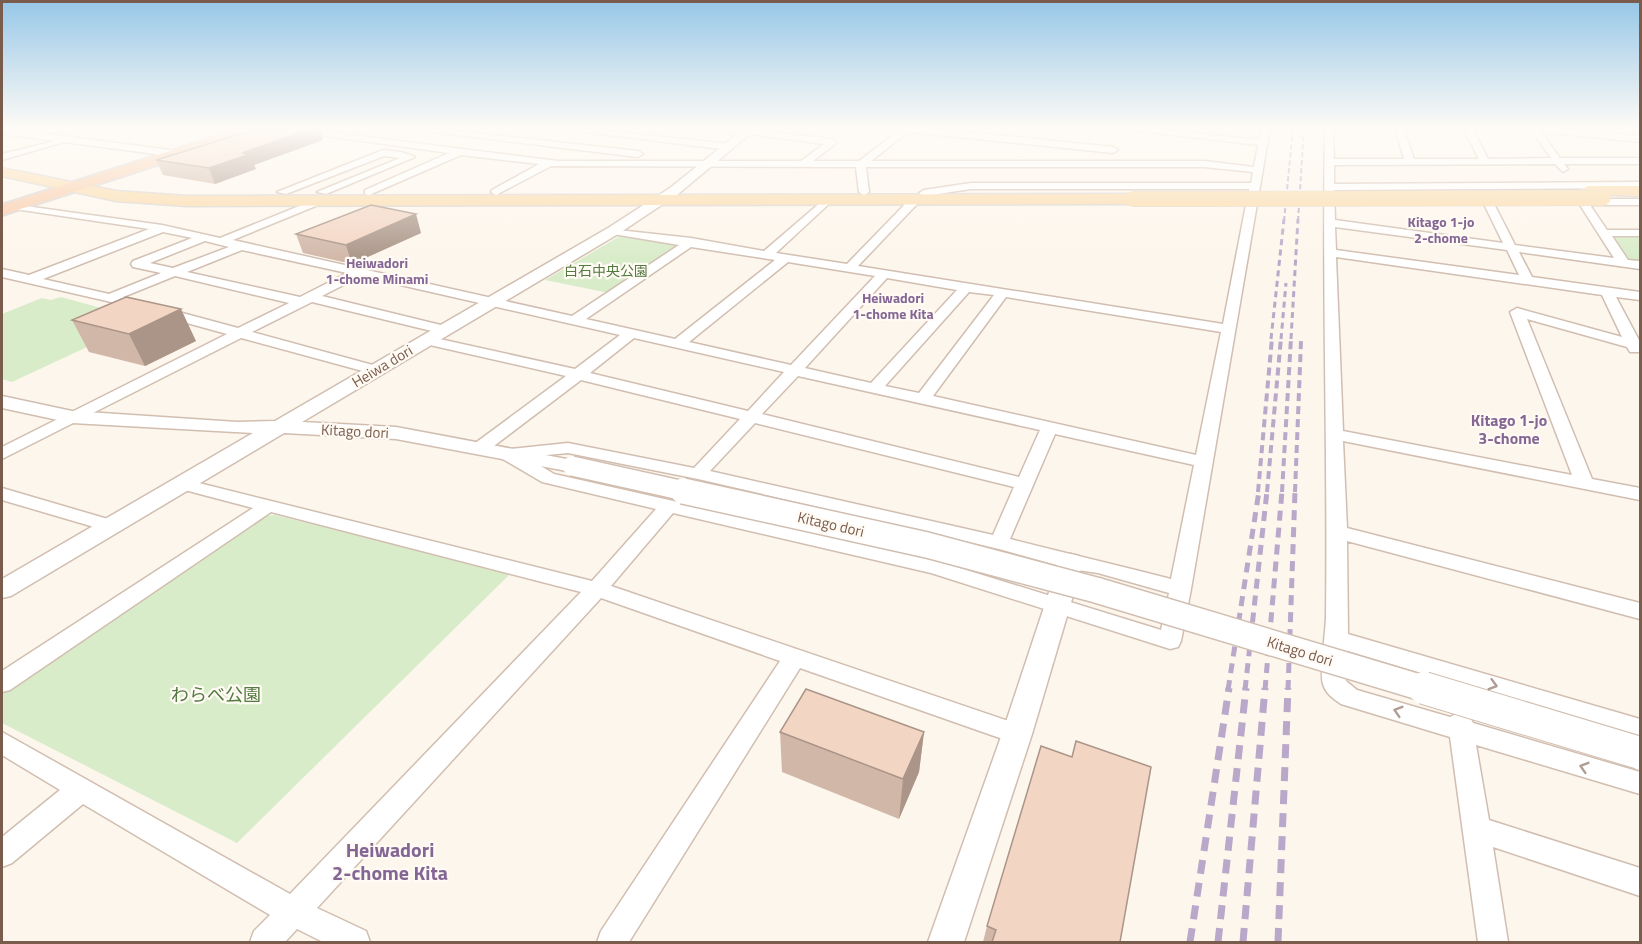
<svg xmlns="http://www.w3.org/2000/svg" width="1642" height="944" viewBox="0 0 1642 944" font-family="'Titillium Web','Noto Sans JP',sans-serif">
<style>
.green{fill:#d8ecc9}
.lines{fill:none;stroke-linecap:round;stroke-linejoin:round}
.minor-casing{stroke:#d1beb0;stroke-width:3}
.tertiary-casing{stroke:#d1beb0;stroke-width:3}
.primary-casing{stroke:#dad1cd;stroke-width:3}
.trunk-casing{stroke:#dad1cd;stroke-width:4}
.minor{fill:#fff;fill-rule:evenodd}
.tertiary{fill:#fff;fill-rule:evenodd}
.primary{fill:#fbd9a5;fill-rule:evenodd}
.trunk{fill:#f9c8a4;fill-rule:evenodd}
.rail-far4{stroke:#b9a8c9;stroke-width:2;stroke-dasharray:5 3;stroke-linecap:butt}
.rail-far3{stroke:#b9a8c9;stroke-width:3;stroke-dasharray:6 4.5;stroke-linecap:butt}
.rail-far2{stroke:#b9a8c9;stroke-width:4;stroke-dasharray:8 5;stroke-linecap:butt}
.rail-far1{stroke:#b9a8c9;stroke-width:5;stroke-dasharray:10 7;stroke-linecap:butt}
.rail{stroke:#b9a8c9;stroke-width:7;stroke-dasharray:14 9;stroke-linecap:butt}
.tertiary-bridge-far2-casing{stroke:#d1beb0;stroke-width:22;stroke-linecap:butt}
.tertiary-bridge-far1-casing{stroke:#d1beb0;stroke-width:28;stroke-linecap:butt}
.tertiary-bridge-casing{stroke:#d1beb0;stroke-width:34;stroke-linecap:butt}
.primary-bridge-casing{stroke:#dad1cd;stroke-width:16;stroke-linecap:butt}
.tertiary-bridge-far2{stroke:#fff;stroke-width:19}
.tertiary-bridge-far1{stroke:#fff;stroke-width:25}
.tertiary-bridge{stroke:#fff;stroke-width:32}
.primary-bridge{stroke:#fbd9a5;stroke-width:15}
.wall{fill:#d1b7a8}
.shaded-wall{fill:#aa9588}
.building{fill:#f3d5c3;stroke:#aa9588;stroke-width:1.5}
.oneway{stroke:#af9d94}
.labels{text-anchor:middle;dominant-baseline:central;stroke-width:4.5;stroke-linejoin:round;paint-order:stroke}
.far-neighbourhood-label{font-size:14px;font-weight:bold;fill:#846695;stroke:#fffaf3}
.far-park-label{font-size:14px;fill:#537a41;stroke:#fffaf3}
.street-label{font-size:15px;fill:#7a5c4d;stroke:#fffaf3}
.neighbourhood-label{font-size:16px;font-weight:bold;fill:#846695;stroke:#fffaf3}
.near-park-label{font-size:18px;fill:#537a41;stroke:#fffaf3}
.near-neighbourhood-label{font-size:20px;font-weight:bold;fill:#846695;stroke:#fffaf3}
</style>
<rect width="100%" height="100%" fill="#fdf6ec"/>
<path class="green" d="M630,235L681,243L609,293L545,280L620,236Z
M1616,235H1640V262L1629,259L1614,237Z
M61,297L145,320L12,382L2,379V314L42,298L51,300Z
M274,515L512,572L237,843L2,723V692L264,516Z"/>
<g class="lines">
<g class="minor-casing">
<path id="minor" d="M2,128L178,151L183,154L178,157L64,142L2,160V154L55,141L2,134Z
M269,128H297L558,161H801L824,144L705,128H735L832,139L836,142L835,144L813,161H859L898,131L894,128H927L1113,147L1118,150L1113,153L908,132L871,161H1204L1254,167L1258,145L1113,128H1146L1259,140L1262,128H1270L1191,589L1181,641L1178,647L1170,649L931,573L673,513L611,586L1026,727L1030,734L1026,741L1017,744L800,668L629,942H597L601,931L780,661L601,598L317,908L366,931L370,942H323L297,929L285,942H250L254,931L270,915L83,804L12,863L2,867V837L60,790L2,755V732L290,894L581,592L271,512L10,690L2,692V671L253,508L177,488L174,484L177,480L183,479L592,581L656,509L542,482L501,458L498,454L501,450L568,443L694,468L740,419L581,380L486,452H474L471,448L474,444L566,376L421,343L419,340L421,337L426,336L575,369L620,335L361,276L322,296L449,327L451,330L444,334L312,302L252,332L380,367L383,370L380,373H370L241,338L2,459V447L227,334L107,301L2,277V269L29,275L149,229L15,209L11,208V204L162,225L220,238L319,198L324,201L323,203L233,240L572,316L679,245L613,234L609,233V229L691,238L764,251L827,197L832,200L831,202L776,253L847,264L912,197H920V201L858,266L1223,324L1249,189H971L924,196L919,193L924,190L971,183H1251L1253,172L1204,167H866L869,192L864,195L859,192L856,167L551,166L496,195L491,192L492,190L539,164L461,155L369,195L365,194V190L449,153ZM163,232L192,238L133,261L131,264L133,267L161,273L109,294L43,279ZM205,241L229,247L173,268L150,263ZM691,247L775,260L675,339L586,319ZM242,250L347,273L300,297L187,272ZM788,262L875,276L791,365L689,342ZM175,276L289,303L238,328L123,297ZM887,278L957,290L871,383L805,368ZM969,292L994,295L919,393L885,386ZM1006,297L1221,332L1196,455L933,396ZM634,338L784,372L748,411L590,373ZM798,376L1040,430L1019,477L762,414ZM755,423L1014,487L993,535L710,471ZM1055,434L1194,465L1171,579C1118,565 1064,553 1010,539ZM568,453L698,479L999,549L1071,569L1098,573L1169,593L1161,630L934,560L554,474L526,457Z
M399,128H430L638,151L643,154L638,157Z
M552,128H583L729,144L734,147L729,150Z
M1325,128H1333L1334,159H1404L1395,128H1403L1414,159H1479L1463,128H1472L1488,159L1551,158L1532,131L1522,128H1557L1640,136V142L1541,132L1560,158H1640V164H1564L1568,169L1563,172L1555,164L1334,165V184L1640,182V188L1334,190L1335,220L1503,243L1483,202L1488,199L1493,202L1515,245L1614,258L1578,202L1583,199H1640V205H1590L1607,230H1640V236H1612L1628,260L1640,261V269L1519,252L1532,277L1640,292V300L1616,297L1640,342V352H1630L1627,347L1527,319L1592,479L1640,488V500L1343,441L1347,528L1640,603V619L1347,541L1348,634L1640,719V739L1348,651L1346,681L1357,690L1450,717L1460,712L1469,715L1473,723L1640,772V794L1476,745L1489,820L1640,868V896L1493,847L1508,942H1478L1450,737L1341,704C1334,699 1326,694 1323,684C1319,674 1326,631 1326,616C1328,453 1322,292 1325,128ZM1335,227L1507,250L1519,275L1336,250ZM1336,257L1602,295L1622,337L1517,308L1510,312L1572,475L1343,431Z
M383,150L401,152L415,157L326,194L317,192L400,158L384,156L286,194L277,192Z
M2,488L118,522L121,526L118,530L111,532L2,500Z"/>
</g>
<g class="tertiary-casing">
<path id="tertiary" d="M745,128H757L678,194L618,234L302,422L396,427L572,460L579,462L582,466L579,470L572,472L396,439L284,433L11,596L2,598V579L253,433L72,423L2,408V396L72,411L237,422L275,421L608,228L670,188Z
M1071,554L1079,556L1083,562L1032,734L964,942H928L1002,734L1059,562L1063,556Z"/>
</g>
<g class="primary-casing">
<path id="primary" d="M2,168L116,191L187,196L1132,194L1140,199L1132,204L187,206L116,201L2,176Z
M1588,186H1640V196L1583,194L1580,191Z"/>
</g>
<g class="trunk-casing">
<path id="trunk" d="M242,128H264L262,131L2,215V205Z"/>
</g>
<use href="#minor" class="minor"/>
<use href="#tertiary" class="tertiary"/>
<use href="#primary" class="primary"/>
<use href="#trunk" class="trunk"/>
<path class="rail-far4" d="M1284,221L1293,128
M1298,221L1304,128"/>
<path class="rail-far3" d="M1271,339L1284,219
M1281,339L1286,283
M1291,339L1298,219"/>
<path class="rail-far2" d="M1258,492L1272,338
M1267,492L1281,338
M1282,492L1291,338
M1295,492L1301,341"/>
<path class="rail-far1" d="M1228,690L1259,491
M1245,690L1267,491
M1265,690L1282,491
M1288,690L1295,491"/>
<path class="rail" d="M1190,942L1229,688
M1218,942L1246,688
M1243,942L1265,688
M1278,942L1288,688"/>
<g class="tertiary-bridge-far2-casing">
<path id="tertiary-bridge-far2" d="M572,466L689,492"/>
</g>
<g class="tertiary-bridge-far1-casing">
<path id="tertiary-bridge-far1" d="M683,491L927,545L1096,590L1429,690"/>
</g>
<g class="tertiary-bridge-casing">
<path id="tertiary-bridge" d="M1424,688L1640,753"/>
</g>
<g class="primary-bridge-casing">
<path id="primary-bridge" d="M1132,199L1603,198"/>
</g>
<use href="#tertiary-bridge-far2" class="tertiary-bridge-far2"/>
<use href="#tertiary-bridge-far1" class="tertiary-bridge-far1"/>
<use href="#tertiary-bridge" class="tertiary-bridge"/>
<use href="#primary-bridge" class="primary-bridge"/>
</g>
<path class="wall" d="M269,128H320L323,140L254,165L256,169L215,184L163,175L156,160Z
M421,233L352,264L303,253L296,234Z
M72,320L196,341L145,366L89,352Z
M780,732H924L919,772L899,819L782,772Z
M1072,757L1120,942H983L987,926Z"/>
<path class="shaded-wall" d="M313,128H320L323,140L254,165L256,169L215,184L209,168L242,153Z
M416,214L421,233L352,264L346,245Z
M181,309L196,341L145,366L129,334Z
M924,732L919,772L899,819L903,779Z"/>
<path class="building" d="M269,128H313L242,153L250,154L209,168L156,160L253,130L260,131Z
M371,205L416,214L346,245L296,234Z
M126,297L181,309L129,334L72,320Z
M806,689L924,732L903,779L780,732Z
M1076,741L1151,767L1120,942H992L996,930L987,926L1041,746L1072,757Z"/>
<defs><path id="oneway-chevron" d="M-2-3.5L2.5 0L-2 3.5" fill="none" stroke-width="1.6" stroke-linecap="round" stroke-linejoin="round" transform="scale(1.5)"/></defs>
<g class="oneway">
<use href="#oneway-chevron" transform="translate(1493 685) rotate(16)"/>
<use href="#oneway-chevron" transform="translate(1398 711) rotate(-163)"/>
<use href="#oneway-chevron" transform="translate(1584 767) rotate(-163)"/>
</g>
<linearGradient id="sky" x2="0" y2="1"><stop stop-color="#97c7e8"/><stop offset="0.49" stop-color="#fefbf6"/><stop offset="1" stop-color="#fefbf6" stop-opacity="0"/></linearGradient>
<rect width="1642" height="261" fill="url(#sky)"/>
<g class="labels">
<g class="far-neighbourhood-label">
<text x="1441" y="221">Kitago 1-jo<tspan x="1441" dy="16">2-chome</tspan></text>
<text x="377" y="262">Heiwadori<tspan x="377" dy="16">1-chome Minami</tspan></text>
<text x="893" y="297">Heiwadori<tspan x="893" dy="16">1-chome Kita</tspan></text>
</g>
<g class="far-park-label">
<text x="606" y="270">白石中央公園</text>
</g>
<g class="street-label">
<text transform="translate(382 366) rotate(-31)">Heiwa dori</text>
<text transform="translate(355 431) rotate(3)">Kitago dori</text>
<text transform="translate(831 524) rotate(13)">Kitago dori</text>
<text transform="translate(1300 651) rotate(17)">Kitago dori</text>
</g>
<g class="neighbourhood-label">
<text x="1509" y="420">Kitago 1-jo<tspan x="1509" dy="18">3-chome</tspan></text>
</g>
<g class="near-park-label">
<text x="216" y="694">わらべ公園</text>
</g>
<g class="near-neighbourhood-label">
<text x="390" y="849">Heiwadori<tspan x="390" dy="23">2-chome Kita</tspan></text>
</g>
</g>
<rect width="1642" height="944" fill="none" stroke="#7a5c4d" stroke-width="6"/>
</svg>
